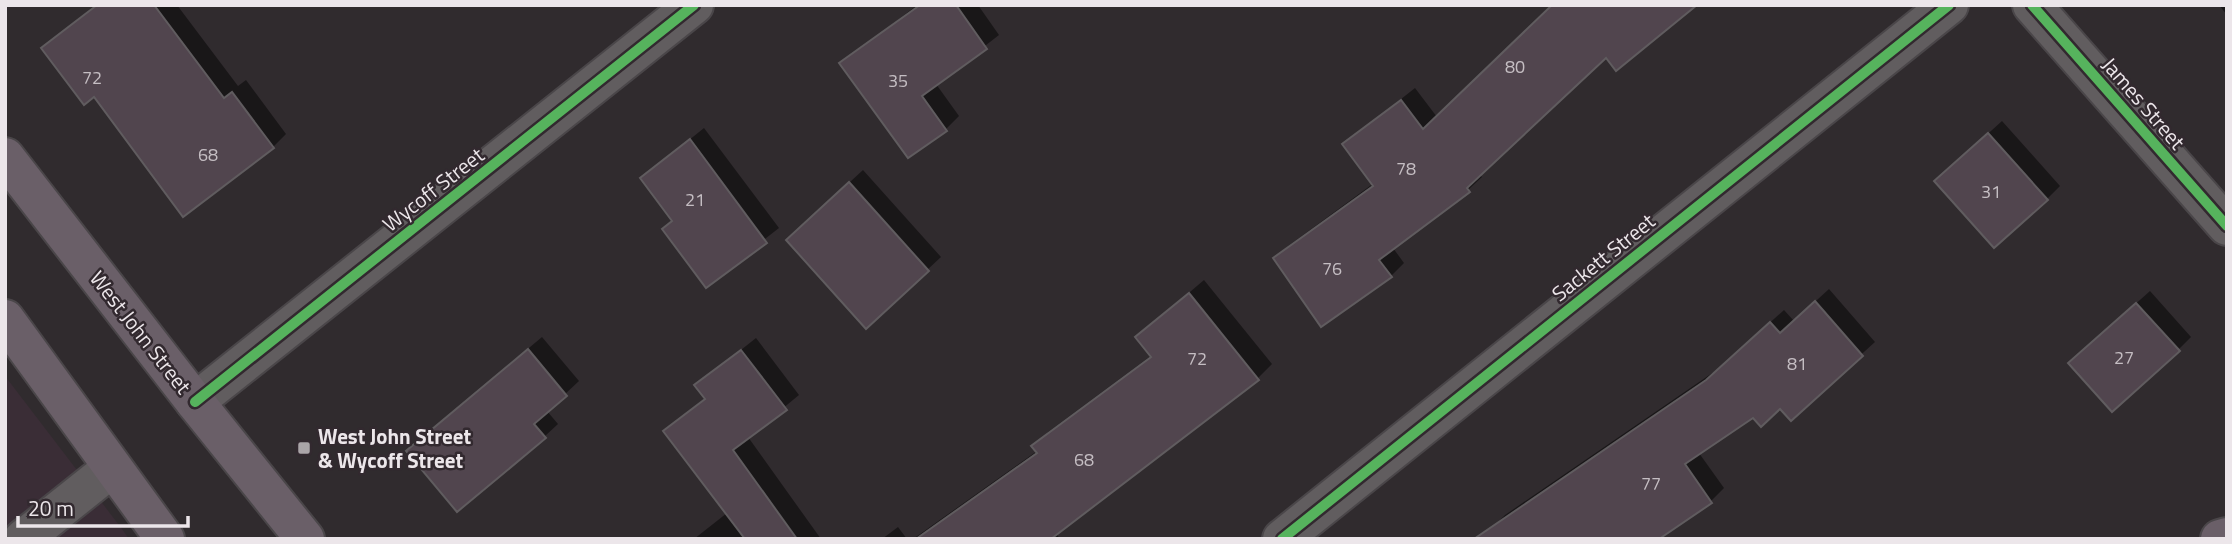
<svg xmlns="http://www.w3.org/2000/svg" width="2232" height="544" viewBox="0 0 2232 544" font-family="'Titillium Web',sans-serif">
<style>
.built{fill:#3a2d36}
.shadow{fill:#0007}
.building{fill:#51454e;stroke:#605c5f;stroke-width:2}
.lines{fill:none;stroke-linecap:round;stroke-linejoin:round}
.minor-casing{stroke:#4a4649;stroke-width:42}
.major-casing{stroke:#4a4649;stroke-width:42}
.minor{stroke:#615d5f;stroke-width:38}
.major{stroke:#6a5f68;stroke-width:38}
.cycleway-casing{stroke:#32292f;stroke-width:15}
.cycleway{stroke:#56b35d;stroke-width:10}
.poi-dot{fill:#aaa5a8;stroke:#32292f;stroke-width:2.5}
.labels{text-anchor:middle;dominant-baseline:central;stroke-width:5;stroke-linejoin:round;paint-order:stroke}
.number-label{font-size:18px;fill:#c5bec3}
.street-label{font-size:21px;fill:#ece6ea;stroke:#32292f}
.poi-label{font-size:21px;font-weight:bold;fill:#ece6ea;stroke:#32292f;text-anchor:start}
</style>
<rect width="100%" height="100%" fill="#302b2e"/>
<path class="built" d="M5,376L122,529L129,539H5Z"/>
<path class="shadow" d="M95,5H177L238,86L246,80L286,134L273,147L94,95L43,48Z
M917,5H978L999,35L936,84L959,116L946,129L841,64Z
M2219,5H2227V15Z
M1606,56L1479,174L1482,177L1468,190L1393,248L1404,263L1391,276L1275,259L1288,246L1374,183L1344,144L1415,88L1437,117Z
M2002,121L2060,186L2047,199L1950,168Z
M704,128L779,228L706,285L664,229L673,220L642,178Z
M863,170L941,257L866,327L801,227Z
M1204,280L1272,364L1258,378L1056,533L1060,539H913L1037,451L1034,446L1048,432L1152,355L1137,337Z
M1829,289L1875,342L1791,418L1780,407L1754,415L1699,453L1724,488L1711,501L1492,528L1505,515L1721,367L1784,310L1794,321Z
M2150,291L2191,337L2178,350H2084Z
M542,337L579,381L547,411L558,424L544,437L422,438Z
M756,338L799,395L748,437L821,539H694L727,513L666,431L706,397L697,385Z
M898,527L907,539H882Z"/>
<path class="building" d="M97,5H154L224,98L232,92L274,148L183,217L94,97L84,105L41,48Z
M920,5H956L987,49L922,96L947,131L908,158L839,63Z
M1552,5H1697L1616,71L1606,58L1467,188L1470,192L1379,260L1392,277L1321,327L1273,258L1373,186L1342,144L1401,100L1423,129Z
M1988,133L2048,200L1994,248L1934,181Z
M690,139L767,243L706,288L662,229L672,221L640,178Z
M849,182L929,271L866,329L786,240Z
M1189,293L1259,380L1051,539H916L1037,453L1031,446L1151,357L1135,337Z
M1815,301L1863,356L1791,421L1780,409L1761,427L1753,418L1685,464L1712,503L1659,539H1474L1706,380L1770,322L1780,333Z
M2136,303L2180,351L2112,412L2068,363Z
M528,349L567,396L534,424L546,438L457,512L406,451Z
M741,350L787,410L733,450L797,539H745L663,431L705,399L694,385Z"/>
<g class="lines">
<g class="minor-casing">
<path id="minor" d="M2032,5L2227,226
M195,402L694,5
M23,539L112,468
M1282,539L1949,5"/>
</g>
<g class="major-casing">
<path id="major" d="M5,157L195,402L305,539
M5,319L165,539
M2220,539L2227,537"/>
</g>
<use href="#minor" class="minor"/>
<use href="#major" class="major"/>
<g class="cycleway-casing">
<path id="cycleway" d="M2032,5L2227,226
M195,402L694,5
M1282,539L1949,5"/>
</g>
<use href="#cycleway" class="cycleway"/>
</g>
<rect class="poi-dot" x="297" y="441" width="14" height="14" rx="3.5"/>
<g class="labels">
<g class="number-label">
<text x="1515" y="66">80</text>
<text x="92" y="77">72</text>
<text x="898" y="80">35</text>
<text x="208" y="154">68</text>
<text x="1406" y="168">78</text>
<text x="1991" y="191">31</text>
<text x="695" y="199">21</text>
<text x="1332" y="268">76</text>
<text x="2124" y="357">27</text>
<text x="1197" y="358">72</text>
<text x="1797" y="363">81</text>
<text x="1084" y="459">68</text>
<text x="1651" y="483">77</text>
</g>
<g class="street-label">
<text transform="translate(2144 103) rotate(49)">James Street</text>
<text transform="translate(433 189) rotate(-38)">Wycoff Street</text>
<text transform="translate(1603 257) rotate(-39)">Sackett Street</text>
<text transform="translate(141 332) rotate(52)">West John Street</text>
</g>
<g class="poi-label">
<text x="318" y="436">West John Street<tspan x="318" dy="24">&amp; Wycoff Street</tspan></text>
</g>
</g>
<rect width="2232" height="544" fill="none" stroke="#ece6ea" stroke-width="14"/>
<path d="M18 516v10h170v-10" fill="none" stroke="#ece6ea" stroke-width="3.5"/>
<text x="28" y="516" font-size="21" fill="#ece6ea" stroke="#32292f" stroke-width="5" paint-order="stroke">20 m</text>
</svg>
